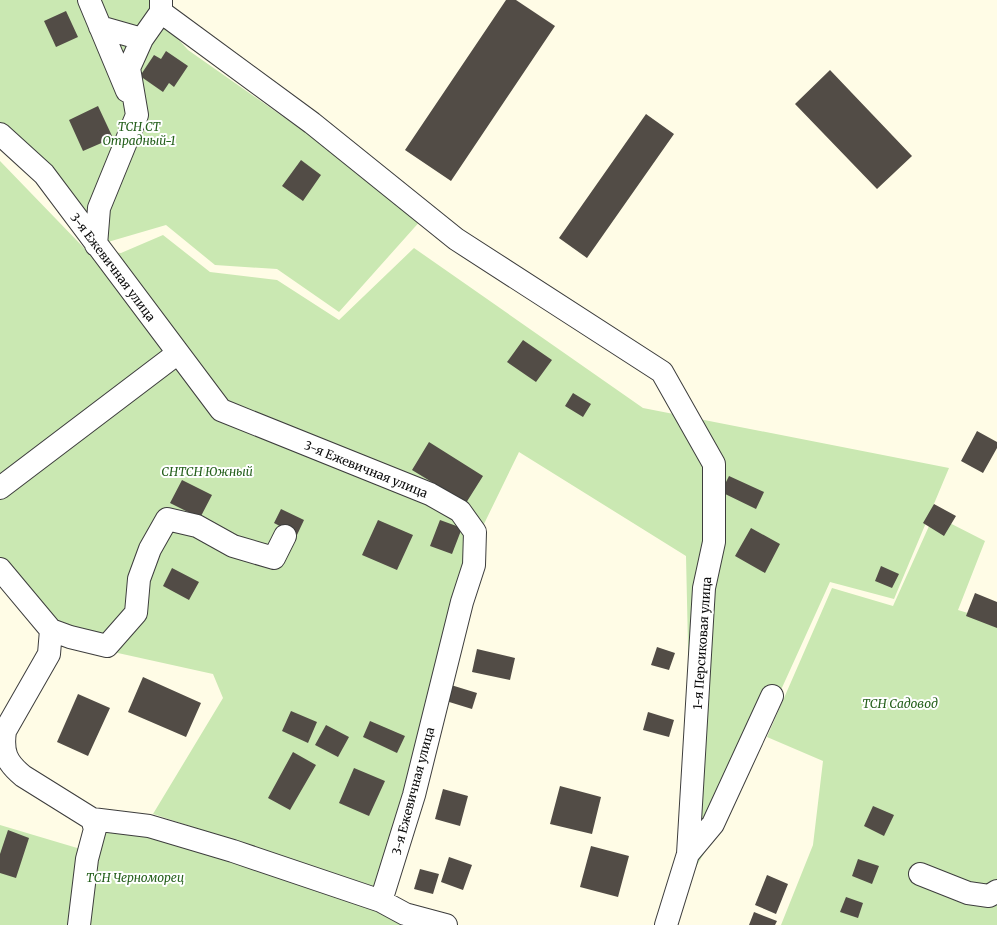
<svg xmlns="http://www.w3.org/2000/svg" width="997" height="925" viewBox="0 0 997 925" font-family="Merriweather,serif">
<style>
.green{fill:#cae8b2}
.building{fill:#524c46}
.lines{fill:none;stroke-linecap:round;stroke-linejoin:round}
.minor-casing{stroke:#3d3d3d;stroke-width:24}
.minor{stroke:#fff;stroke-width:22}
.labels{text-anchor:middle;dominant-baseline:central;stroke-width:4;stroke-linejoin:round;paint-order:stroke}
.park-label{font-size:12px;font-style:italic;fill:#25601c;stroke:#fff}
.street-label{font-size:12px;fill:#0a0a0a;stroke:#fff}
</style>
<rect width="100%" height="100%" fill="#fffce6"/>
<path class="green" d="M0,0H154L155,13L188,50L376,182L422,219L339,312L277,269L215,265L166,225L101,244L0,128Z
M0,161L85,249L121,253L163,235L210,272L277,280L339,320L414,248L643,408L949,468L894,599L830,582L716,833L693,872L686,556L519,452L483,526L394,893L153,814L223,698L213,674L59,640L0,559Z
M934,515L985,541L958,610L997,622V925H781L813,845L823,761L767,737L832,588L893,606Z
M0,825L94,853L98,825L140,829L420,925H0Z"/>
<path class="building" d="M506,0H516L555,26L451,181L405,150Z
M66,11L78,37L56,47L44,21Z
M166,51L188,66L174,87L169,83L163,92L140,76L154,55L161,59Z
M830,70L912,156L877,189L795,104Z
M98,106L113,138L83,151L69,120Z
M646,114L674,134L587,258L559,238Z
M301,160L321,175L303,201L282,186Z
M523,340L552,360L536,382L507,362Z
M573,393L591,404L583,417L565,406Z
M977,431L997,442V448L983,473L961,461Z
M429,442L483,476L466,503L412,470Z
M729,476L764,492L756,509L721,492Z
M182,480L212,495L200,518L170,503Z
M934,504L956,516L944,536L923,523Z
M281,509L304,520L297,535L274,523Z
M378,520L413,535L397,570L362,555Z
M440,520L462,528L452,554L430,546Z
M751,528L780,544L765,573L735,556Z
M881,566L899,574L892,588L875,581Z
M172,568L199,582L189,600L163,586Z
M975,593L997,602V628L966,616Z
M657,647L675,653L669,670L651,665Z
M477,649L515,658L510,680L472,672Z
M143,677L201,703L186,737L128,712Z
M451,685L477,693L472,709L446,701Z
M78,694L110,708L88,756L57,742Z
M291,711L317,722L308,743L282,731Z
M648,712L674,720L669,737L643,730Z
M370,721L405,736L397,753L363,737Z
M326,725L349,737L338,757L315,745Z
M293,752L316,765L290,810L268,798Z
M354,768L385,781L369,816L339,803Z
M560,786L601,797L592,834L550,824Z
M443,789L468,796L460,826L435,819Z
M873,806L894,815L884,836L864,826Z
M8,830L29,838L16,878L0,873V854Z
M591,846L629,856L618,897L580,887Z
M449,857L472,865L463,890L441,882Z
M858,859L879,866L872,884L852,876Z
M420,869L439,874L433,894L414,889Z
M767,875L788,884L776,914L755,905Z
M846,897L863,903L858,918L840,912Z
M754,912L777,921L775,925H749Z"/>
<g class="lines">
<g class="minor-casing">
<path id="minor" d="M89,0L127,91
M161,0V12L312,123L456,239L662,372L714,464V542L704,588L688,854L666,925
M100,27L142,39
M0,134L44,174L221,410L430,494L460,511L475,532L474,565L462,602L414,795L381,901
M96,245L99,208L137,115L129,68L142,39L161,12
M0,488L178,353
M0,569L51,630L49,654L5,731C2,752 6,762 23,776L92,819L95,829L87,859L79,925
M51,630L70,637L107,646L136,613L139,579L150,549L167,519L197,526L233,546L274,558L285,536
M92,819L149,826L233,851L381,901L405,914L446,925
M688,854L713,824L772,696
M920,874L968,893L989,896L997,891"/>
</g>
<use href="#minor" class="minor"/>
</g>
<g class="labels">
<g class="park-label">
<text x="139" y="126">ТСН СТ<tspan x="139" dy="14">Отрадный-1</tspan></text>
<text x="207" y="471">СНТСН Южный</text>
<text x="900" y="703">ТСН Садовод</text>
<text x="135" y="877">ТСН Черноморец</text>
</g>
<g class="street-label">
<text transform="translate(113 267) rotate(53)">3-я Ежевичная улица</text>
<text transform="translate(366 469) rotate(22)">3-я Ежевичная улица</text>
<text transform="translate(702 643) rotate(-86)">1-я Персиковая улица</text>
<text transform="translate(413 791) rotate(-75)">3-я Ежевичная улица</text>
</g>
</g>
</svg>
